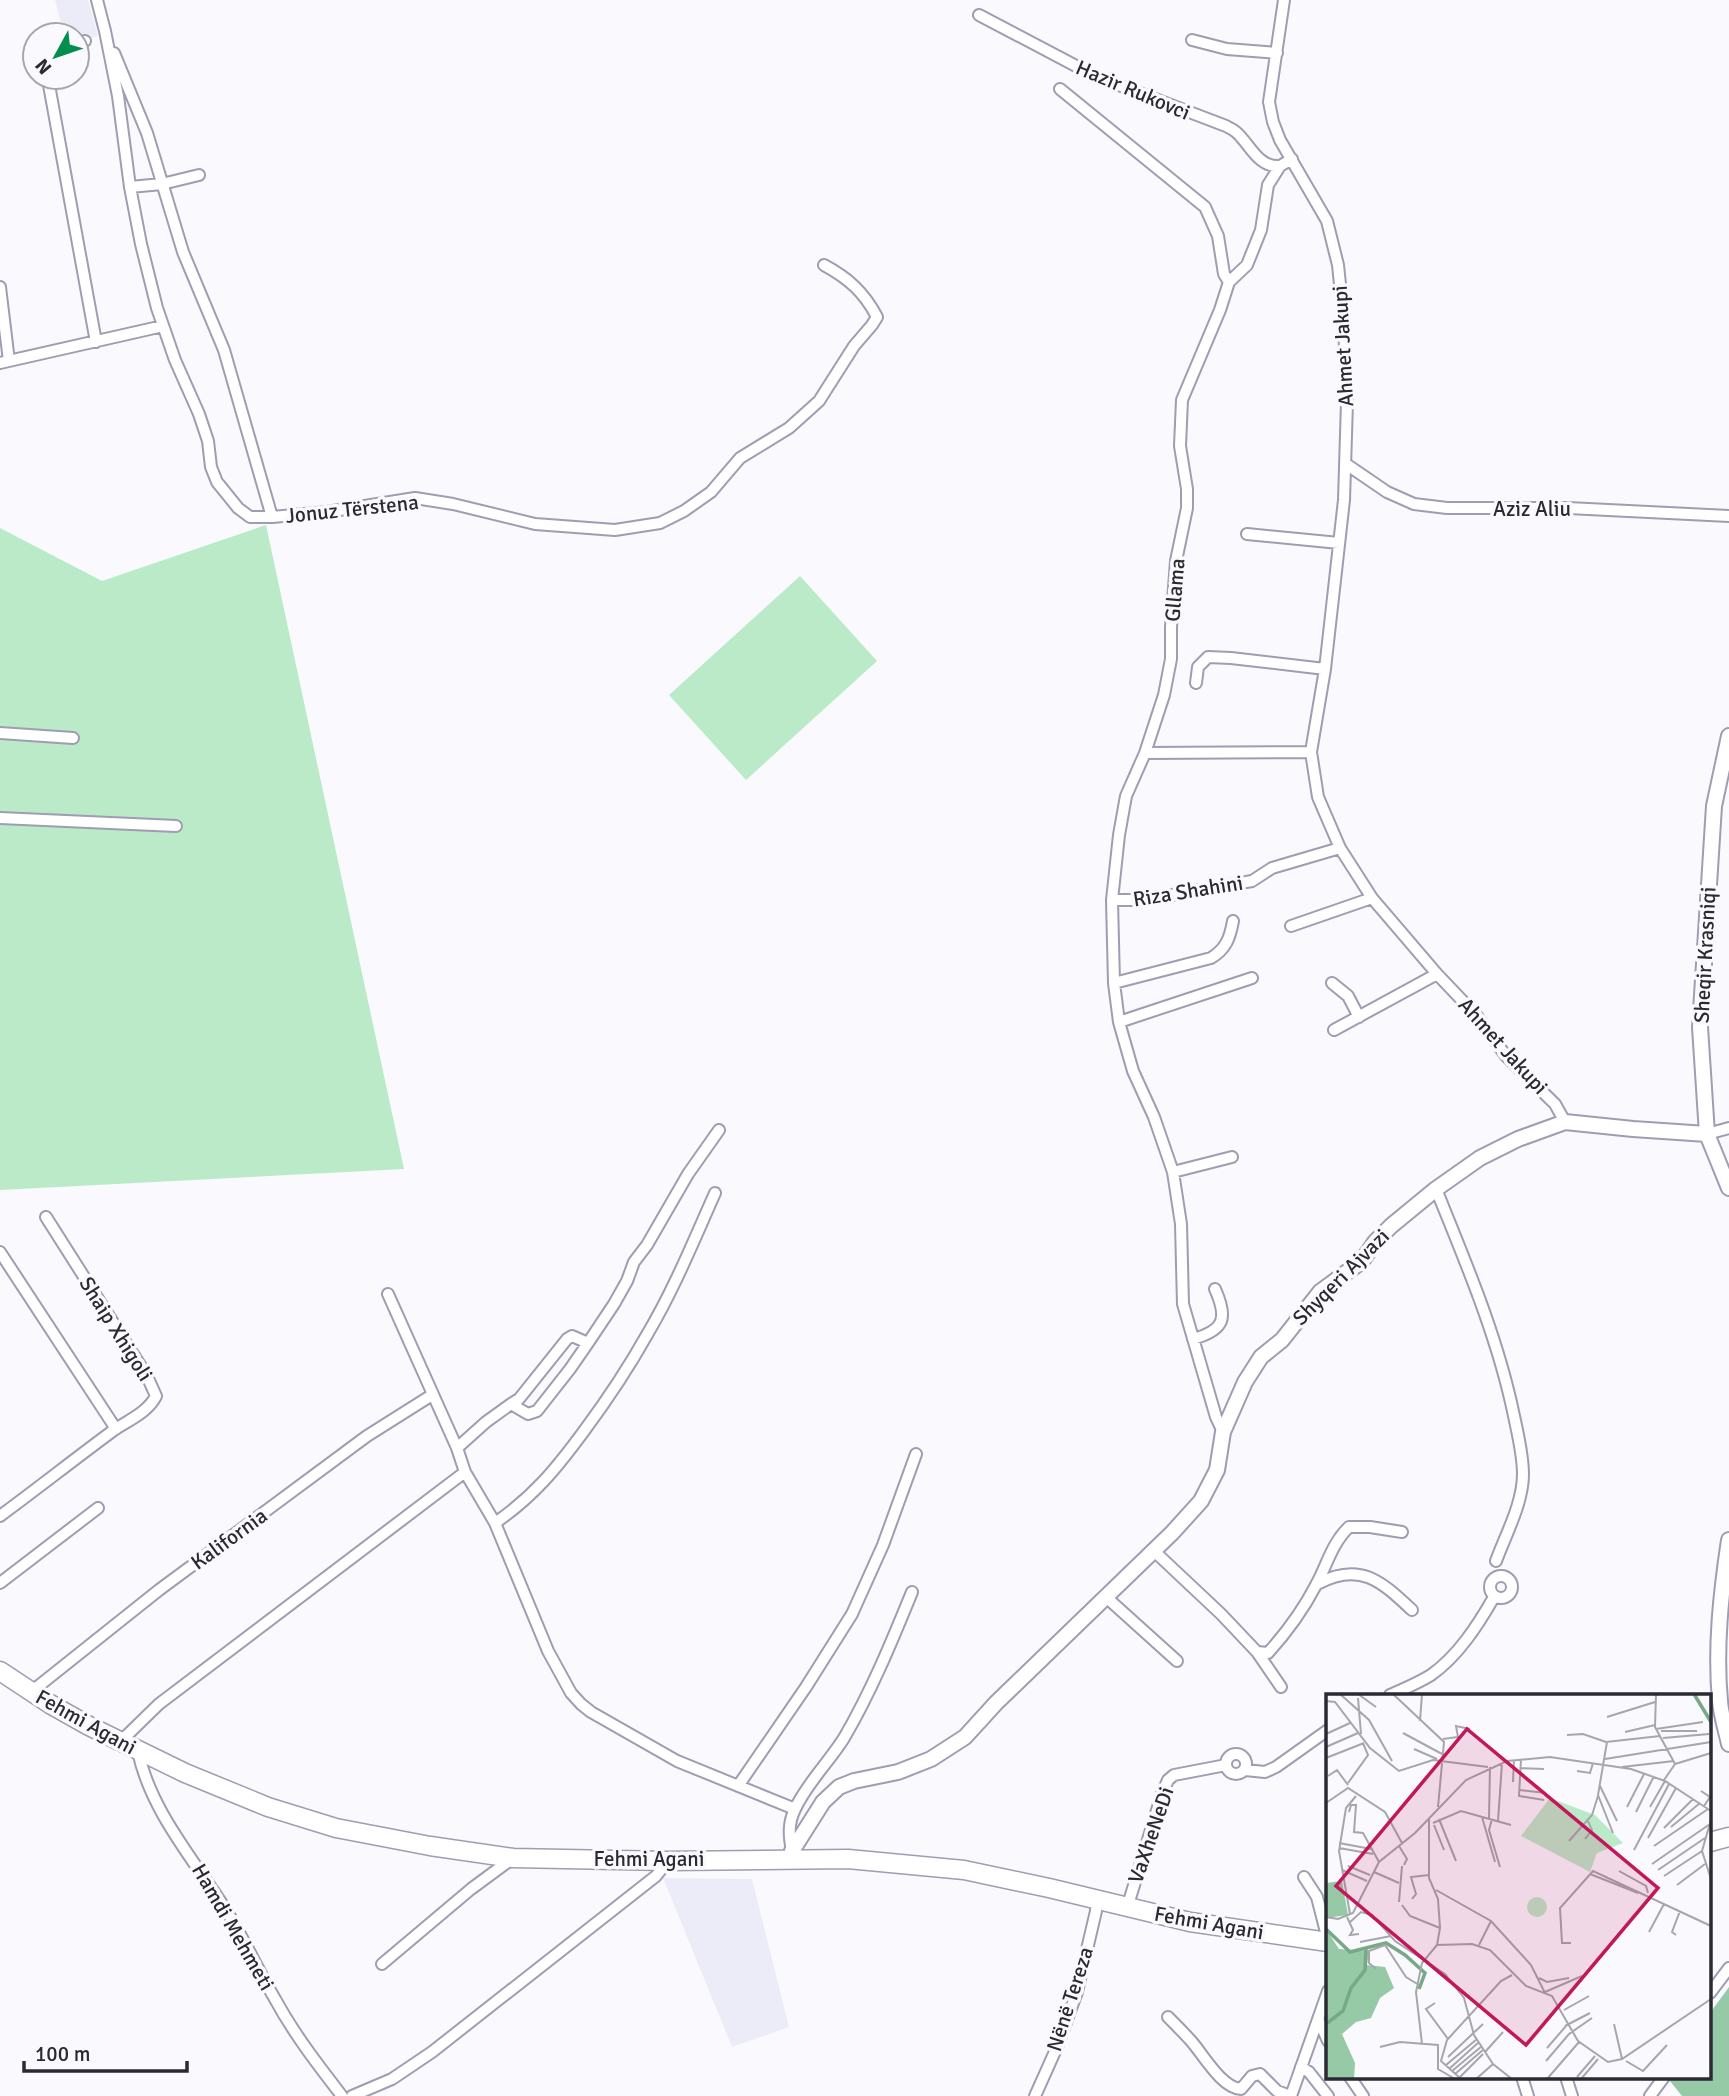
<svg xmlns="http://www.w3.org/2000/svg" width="1729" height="2096" viewBox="0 0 1729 2096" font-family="Signika,sans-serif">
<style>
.built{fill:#ececf8}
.green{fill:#bbeac8}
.forest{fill:#96c9a5}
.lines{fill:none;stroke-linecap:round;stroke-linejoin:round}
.minor-casing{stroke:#9e9db2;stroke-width:14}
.tertiary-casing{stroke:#9e9db2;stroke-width:18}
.primary-casing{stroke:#9e9db2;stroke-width:21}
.minor{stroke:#fff;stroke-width:10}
.tertiary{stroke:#fff;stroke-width:14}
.primary{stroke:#fff;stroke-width:18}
.labels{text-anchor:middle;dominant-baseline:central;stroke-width:7;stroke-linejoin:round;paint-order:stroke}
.street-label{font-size:21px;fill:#2a2a33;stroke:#f9f9fe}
.inset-river{fill:none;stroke:#78a986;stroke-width:3.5}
.inset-road{fill:none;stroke:#a6a6ad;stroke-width:2}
.view{fill:#c2185b;fill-opacity:0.15;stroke:#c2185b;stroke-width:3.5}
.inset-edge{fill:none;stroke:#2a2a33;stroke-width:3.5}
</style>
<rect width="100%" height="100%" fill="#f9f9fe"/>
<path class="built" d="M55,0H88L98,36L77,44V35H64Z
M663,1878L752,1879L789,2027L732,2047Z"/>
<path class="green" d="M266,525L404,1169L0,1190V528L102,581Z
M800,576L877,661L746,780L669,695Z"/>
<path class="forest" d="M1729,1987V2096H1682L1670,2081L1672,2077H1710V2013Z"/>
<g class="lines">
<g class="minor-casing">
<path id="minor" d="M97,0L105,31L118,96L130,187L141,244L157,308L175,360L199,414L208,441L211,467L217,482L238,508L250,517H272L327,512L415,498L453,504L535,524L615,530L660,523L684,511L711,492L740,458L789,428L819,401L854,346L872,325L877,317C864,292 848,278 824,265
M1284,0L1269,102L1273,122L1280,140L1327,221L1338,265L1344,323L1347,402L1344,500L1325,669L1311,752L1318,797L1340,848L1372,898L1437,974L1476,1015L1506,1056L1555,1104L1565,1122
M979,15L1095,76L1226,126C1229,128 1233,129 1236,132C1250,144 1258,168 1280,166
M1192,40L1227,49L1277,53
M77,46L85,41
M114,53L147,133L183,252L224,350L272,517
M52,77L49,85L96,342
M1060,89L1205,207L1218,236L1224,274L1229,282
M130,187L162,184L199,175
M0,287L9,361
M0,363L163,326
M1346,464L1387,492L1414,504L1447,508H1568L1729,516
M1247,534L1339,543
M1196,683L1198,667L1208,657L1231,658L1325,669
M0,733L73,738
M1145,753L1311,752
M0,818L176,826
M1112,900H1144L1252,881L1272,868L1340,848
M1291,926L1372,898
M1114,983L1211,958C1226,949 1230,938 1233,921
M1332,983L1348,996L1359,1017
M1119,1022L1252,978
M1334,1030L1437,974
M1707,1134L1729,1128
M1173,1172L1232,1157
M1436,1189C1466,1263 1498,1338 1514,1416C1518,1435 1523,1455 1523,1474C1523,1503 1506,1534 1496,1561
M0,1252L116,1429
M388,1294L457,1448L465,1472L495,1523L548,1651L571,1693L581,1704L591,1712L677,1761L795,1809
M1193,1339C1225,1330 1228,1318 1215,1289
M511,1404L519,1399L567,1339L572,1336L588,1343
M1223,1432L1216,1417L1183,1304L1181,1224L1173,1172L1154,1117L1133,1071L1119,1022L1114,983L1112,900L1119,835L1126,796L1145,753L1164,695L1171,659V627L1176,561L1187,508V489L1180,446L1182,400L1220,310L1229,282L1247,265L1261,230L1268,185L1280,166L1292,159
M457,1448L486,1422L511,1404L528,1414L537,1411L570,1369L588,1343L614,1304L627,1281L634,1262L647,1245L688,1174L719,1130
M0,1516C38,1488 76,1458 114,1430C129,1420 148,1412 156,1396L147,1376L46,1217
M495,1523C534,1496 556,1469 584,1431C607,1400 629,1367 648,1333C674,1289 694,1240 715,1193
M1154,1551L1221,1614L1257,1652L1268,1653C1287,1632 1303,1610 1316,1585C1327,1565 1332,1543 1349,1527H1370L1402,1532
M1490 1587a11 11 0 1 1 22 0a11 11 0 1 1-22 0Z
M0,1583L98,1508
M1317,1584C1360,1561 1381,1581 1412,1610
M1106,1597L1177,1661
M1257,1652L1281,1687
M31,1692L159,1590L367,1436L432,1395
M1390,1695C1404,1689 1418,1683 1431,1675C1458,1656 1478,1625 1494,1597
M120,1742L159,1704L465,1472
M138,1751C150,1810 194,1860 226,1910C244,1939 258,1970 275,1999C294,2034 318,2065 342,2096
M1226 1764a10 10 0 1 1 20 0a10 10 0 1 1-20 0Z
M1245,1770L1265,1772L1276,1767L1328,1730
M738,1786L806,1687L852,1614L883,1545L916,1454
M792,1851C789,1836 788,1823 795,1809C807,1783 829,1762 844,1738C871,1692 892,1641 912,1592
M1304,1877L1317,1897L1328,1940
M1127,1908L1162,1794L1168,1780L1174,1775L1226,1765
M382,1964L471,1889L513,1858
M1710,1993L1729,1968
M1168,2017C1176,2025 1184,2033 1192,2042C1204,2056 1222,2088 1241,2089L1252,2076L1260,2074L1277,2091L1290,2096
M1319,2021L1328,2041
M1301,2067L1309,2072L1328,2096
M1350,2077L1363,2096
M1522,2077L1528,2096
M1566,2077L1572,2096
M352,2096L392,2079L432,2052L656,1876L668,1861
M1035,2096L1057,2047L1077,1992L1096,1911L1097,1899
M1291,2096L1328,1991
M1650,2096L1664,2077"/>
</g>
<g class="tertiary-casing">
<path id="tertiary" d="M1729,736L1714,806L1700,1027L1707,1134L1729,1188
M1729,1540C1721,1593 1715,1648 1720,1701C1721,1715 1726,1730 1729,1744
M791,1860L792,1851L823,1802L839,1787L854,1781L898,1772L931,1759L965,1737L996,1703L1172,1533L1201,1501L1217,1470L1223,1432L1245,1382L1261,1357L1282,1340L1320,1292L1362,1261L1375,1242L1391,1226L1436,1189L1480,1158L1518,1139L1565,1122L1633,1129L1707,1134"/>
</g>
<g class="primary-casing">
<path id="primary" d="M0,1671L50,1704L89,1726L185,1773L268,1807L336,1828L430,1846L513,1858L668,1861L848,1859L964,1870L1049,1888L1190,1922L1328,1942
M1710,1842L1729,1837"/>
</g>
<use href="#minor" class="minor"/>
<use href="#tertiary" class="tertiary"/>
<use href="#primary" class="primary"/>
</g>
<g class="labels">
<g class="street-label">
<text transform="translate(1133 90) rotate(23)">Hazir Rukovci</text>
<text transform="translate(1343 346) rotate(-93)">Ahmet Jakupi</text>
<text transform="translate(352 509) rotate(-6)">Jonuz Tërstena</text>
<text x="1532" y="509">Aziz Aliu</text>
<text transform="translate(1175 590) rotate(-85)">Gllama</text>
<text transform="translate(1188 891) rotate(-9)">Riza Shahini</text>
<text transform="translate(1705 955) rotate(-87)">Sheqir Krasniqi</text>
<text transform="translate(1503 1046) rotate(48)">Ahmet Jakupi</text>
<text transform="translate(1341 1277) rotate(-45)">Shyqeri Ajvazi</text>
<text transform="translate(116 1329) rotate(58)">Shaip Xhigoli</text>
<text transform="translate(229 1539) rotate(-36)">Kalifornia</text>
<text transform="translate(86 1722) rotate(29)">Fehmi Agani</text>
<text transform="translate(1151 1835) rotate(-71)">VaXheNeDi</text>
<text x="649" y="1859">Fehmi Agani</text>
<text transform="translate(1209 1923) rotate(10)">Fehmi Agani</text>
<text transform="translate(233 1927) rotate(60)">Hamdi Mehmeti</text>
<text transform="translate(1070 1999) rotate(-72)">Nënë Tereza</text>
</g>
</g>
<g transform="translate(1326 1694)">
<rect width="385" height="385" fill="#f9f9fe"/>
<path d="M224,104L269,121L297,149L271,159L264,178L195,142ZM201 213a10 10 0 1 1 20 0a10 10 0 1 1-20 0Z" fill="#bbeac8"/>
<path d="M16,187L22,221L0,224V189ZM0,235L13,255L43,257L41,271L59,273L68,294L54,304L45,324L30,328L16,340L29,369L28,385H0Z" fill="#96c9a5"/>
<path class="inset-river" d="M368,0L385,28M0,235L24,258L60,249L79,261L99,279L93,295M0,330L17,317L25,294L39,276L40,255"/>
<path class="inset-road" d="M14,0L43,26L66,67M32,0L50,13M67,0L118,48L112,113M330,0L329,33L349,70L338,86M32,4L35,40M0,7L9,8L44,54L73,77L107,66L162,73M281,23L329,8M94,27L96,0M330,35L377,28M335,37H371M299,38L329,31M77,39L116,60M0,40L24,29M241,41L257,40L280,48L334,42M337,44L383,40M117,45L132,43L130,32L144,35M281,48L272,101L287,139M0,53L32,39M88,55L111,65M0,64L38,49M195,65L193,102L218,106M279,65L385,48M349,70L385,59M296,73L348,67M194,74L218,75M251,77L264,79L267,69M2,82L11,76L22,91M187,88L188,66M22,89L42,61L37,49M274,92L291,127M193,96L220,99M375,97L384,103L378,112M0,109L22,94L59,118L76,149M301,113L318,80M324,113L339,87M23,118L25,111H30L28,138L37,139L53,168M310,118L328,82M156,123L169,168M163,124L164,73M113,125L130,167M166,125L163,136L174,173M385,126L376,157L385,185M172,127L176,69M107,129L135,117L185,131M108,131L118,156M345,133L374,109M338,134L367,105M322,144L350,94M259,145L266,136L262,127M243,147L266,121L272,102M13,149L45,155M73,152L81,165L78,171M328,152L382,115M13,154L47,160M308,156L343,90M326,170L384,130M22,172L44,181M16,176L41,187M332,176L379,144M293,177L320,192L322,199M48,178L73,189M264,180L312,199M338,182L376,157M351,191L379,170M110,196L165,227L205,271L219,299M86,205L90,200L85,183L103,181M73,208L76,172M76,211L84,222L114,234M24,220L13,157L20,114L30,102M0,223L12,225L27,219L53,168L89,139L140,86L181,67L224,63L305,75L339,87L385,117M21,223L27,236L24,241L33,240M23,229L35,218L46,221L69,247L119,280L138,304L148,341L167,370L186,385M323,238L338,210M350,241L346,238L354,217M34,248L65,242M245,249H236L234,214L267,177L385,232M111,251L146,250L164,256L200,292L226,302L252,347L282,368L296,365L385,305M153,251L165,227M50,275L43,269V257L59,251L80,283L93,291M213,284L221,288L243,284M219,298L256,282M109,309L100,315L122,345M238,316L263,302M288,330L296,365M239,332L264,319M96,350L90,298L96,269L111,251L114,234L112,205L103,184V124M54,353L74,348L112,351V375L129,385M221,354L240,332M159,358L177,338M122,363L157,330M220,367L243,340L266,324M300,367L317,377L341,351M120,371L151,345M123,375L153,348M126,377L156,352M129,380L158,355M134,383L157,360M251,383L269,362M135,385L115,367L121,346L175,287L186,281M150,385L167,370M221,385L253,348M255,385L272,365"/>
<path class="view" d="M141,35L332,194L200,351L10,192Z"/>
<rect width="385" height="385" class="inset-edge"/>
</g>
<g transform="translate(56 56) rotate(230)"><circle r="33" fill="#f9f9fe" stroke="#a6a6ad" stroke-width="2"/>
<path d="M0-5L12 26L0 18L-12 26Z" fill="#028e4c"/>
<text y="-10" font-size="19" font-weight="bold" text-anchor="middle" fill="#2a2a33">N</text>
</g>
<path d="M24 2061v10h163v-10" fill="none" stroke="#2a2a33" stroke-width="3.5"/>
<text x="35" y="2061" font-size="21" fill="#2a2a33" stroke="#f9f9fe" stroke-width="5" paint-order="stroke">100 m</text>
</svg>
